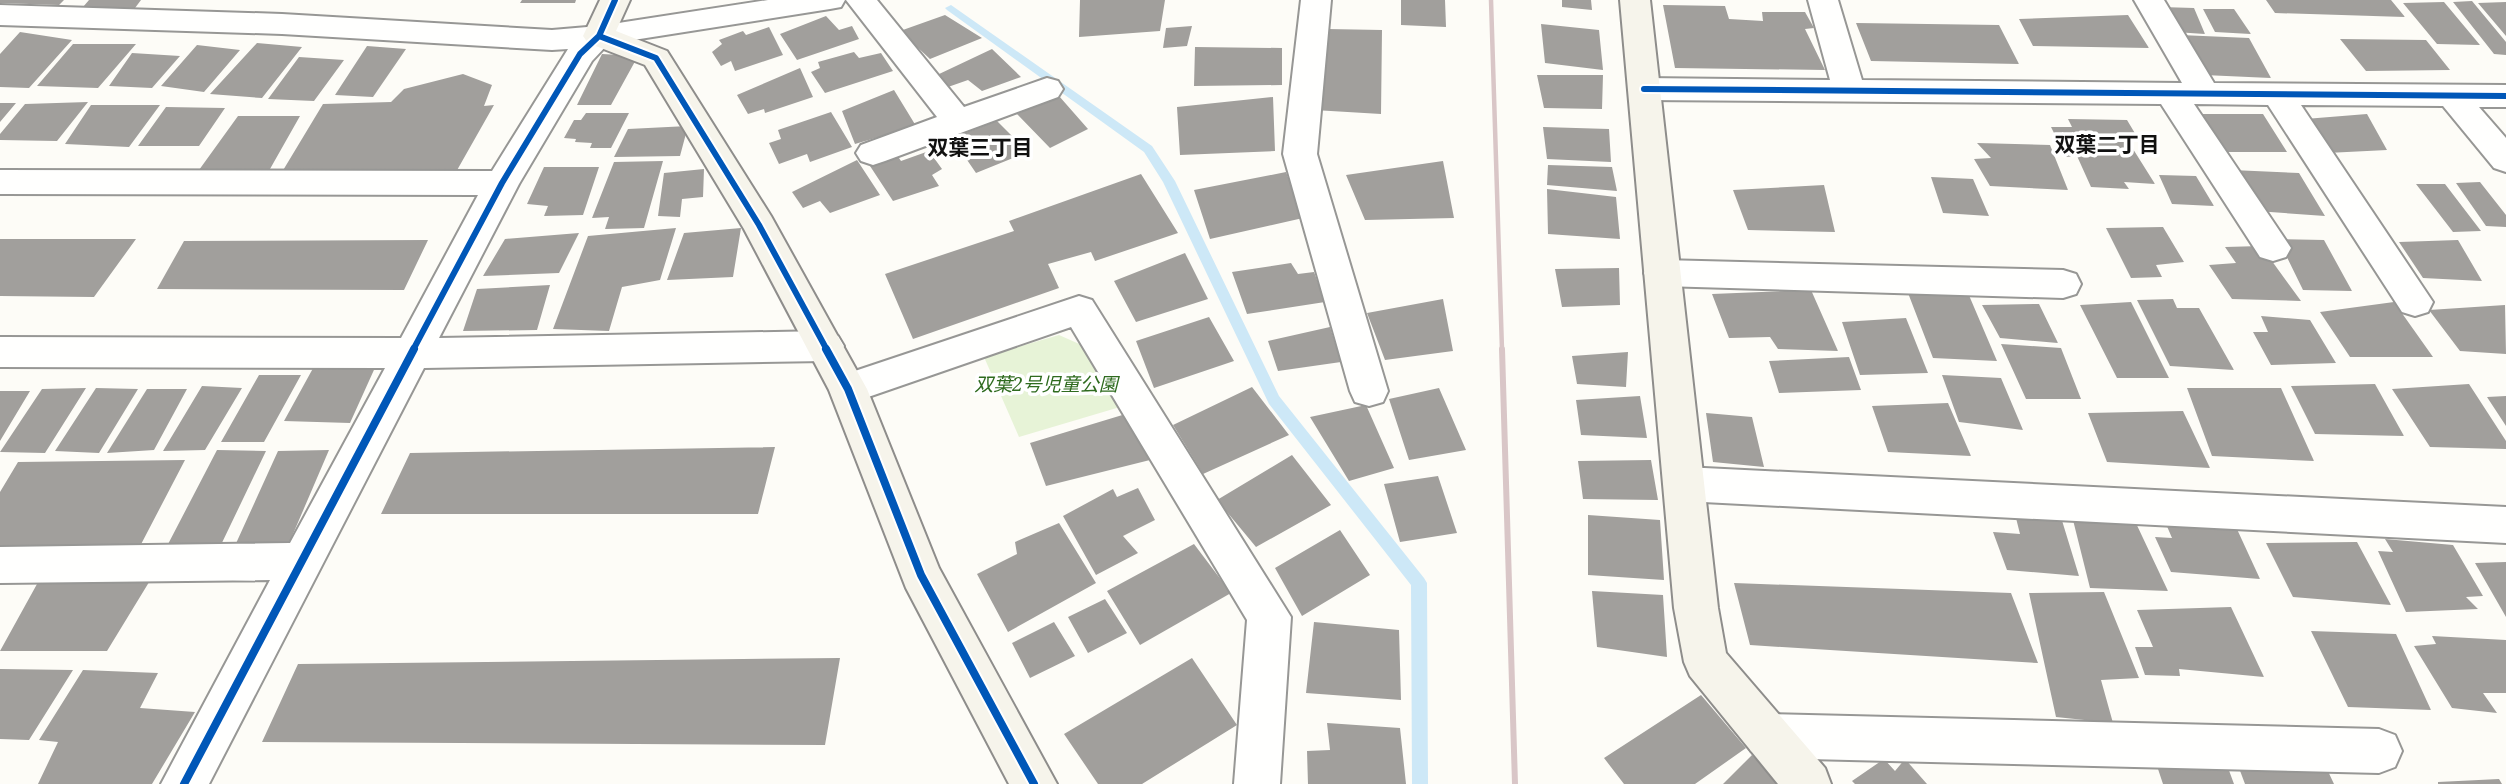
<svg xmlns="http://www.w3.org/2000/svg" width="2506" height="784" viewBox="0 0 2506 784" font-family="'Noto Serif','Noto Sans JP',serif">
<style>
.green{fill:#e7f3d7}
.lines{fill:none;stroke-linecap:round;stroke-linejoin:round}
.stream{fill:#cde8f7;fill-rule:evenodd}
.building{fill:#a19f9c}
.street-casing{stroke:#979795;stroke-width:4}
.secondary-casing{stroke:#8e8d8b;stroke-width:4}
.street{fill:#fffffe;fill-rule:evenodd}
.secondary{fill:#f6f4eb;fill-rule:evenodd}
.rail-far1{stroke:#d9c6c7;stroke-width:4.5}
.rail{stroke:#d9c6c7;stroke-width:6}
.cycleway-far1-casing{stroke:#fff;stroke-width:10}
.cycleway-casing{stroke:#fff;stroke-width:12}
.cycleway-far1{stroke:#0057b8;stroke-width:6}
.cycleway{stroke:#0057b8;stroke-width:8}
.labels{text-anchor:middle;dominant-baseline:central;stroke-width:7;stroke-linejoin:round;paint-order:stroke}
.park-label{font-size:19px;font-style:italic;fill:#2f6b1f;stroke:#fff}
.neighbourhood-label{font-size:21px;font-weight:bold;fill:#111;stroke:#fff}
</style>
<rect width="100%" height="100%" fill="#fdfcf7"/>
<path class="green" d="M1059,335L1086,347L1120,407L1019,437L984,357Z"/>
<g class="lines">
<path class="stream" d="M951,5L1152,146L1175,181L1279,396L1424,578L1427,583L1428,784H1412L1411,585L1269,404L1163,182L1144,152L947,10L945,8Z"/>
</g>
<path class="building" d="M0,0H64L59,5L0,3Z
M89,0H141L135,8L83,7Z
M522,0H576L575,3H520Z
M1080,0H1165L1160,31L1079,37Z
M1401,0H1445L1446,27L1401,25Z
M1562,0H1591L1592,10L1562,7Z
M2266,0H2391L2405,17L2275,13Z
M2472,1L2506,42V55L2494,54L2453,2Z
M2444,2L2480,45L2437,44L2403,3Z
M2506,2V36L2478,3Z
M1663,5L1725,6L1729,19L1763,21L1762,12H1805L1814,28L1805,29L1825,70L1675,68Z
M2161,7L2194,8L2205,34L2175,32Z
M2203,9H2234L2251,34L2215,32Z
M945,15L982,38L930,59L900,31Z
M2128,15L2149,48L2033,46L2019,19Z
M826,16L839,30L852,26L859,39L797,60L780,34Z
M1856,23L1999,25L2019,64L1871,61Z
M1541,24L1599,30L1603,70L1545,63Z
M1192,26L1187,46L1163,48L1166,28Z
M769,27L783,55L735,71L731,61L721,66L712,52L722,44L719,40L743,31L746,35Z
M1327,29L1382,30L1381,114L1314,110Z
M20,32L72,40L29,88L0,87V54Z
M2180,35L2249,38L2271,78L2204,75Z
M2340,39L2426,40L2450,70L2366,71Z
M257,43L302,47L262,98L210,94Z
M73,44H136L98,88L37,86Z
M197,45L240,50L204,92L161,86Z
M367,46L406,49L373,97L335,95Z
M1195,47L1282,48V85L1194,86Z
M992,49L1021,77L982,91L968,80L948,87L937,75Z
M854,52L859,58L881,53L893,71L825,93L811,72L820,68L818,62Z
M132,53L180,56L152,88L109,86Z
M602,54L638,56L611,105H577Z
M299,57L344,60L314,101L268,99Z
M800,68L813,97L765,113L764,109L748,114L737,95Z
M463,74L492,85L484,106L494,105L456,172H282L323,104L391,102L404,89Z
M1537,75H1603L1602,109L1544,108Z
M894,90L916,126L855,144L842,111Z
M1059,96L1088,129L1050,148L1017,114Z
M1273,97L1275,151L1180,155L1177,107Z
M88,102L57,141L0,140V134L25,104Z
M0,103H16L0,122Z
M91,105H160L129,147L65,144Z
M166,107L225,108L199,146H138Z
M831,112L852,147L810,162L807,154L779,164L769,143L781,139L778,130Z
M586,113H629L611,148H590L592,143L575,142L576,139L564,138L574,120H581Z
M2196,114H2263L2287,152H2219Z
M2367,114L2387,150L2327,153L2305,119Z
M238,116H300L270,169L199,170Z
M2068,119L2127,120L2139,140L2128,141L2155,184L2124,182L2129,189L2091,187L2077,156L2066,157L2051,127H2072Z
M997,121L1028,152L976,173L952,138Z
M688,126L680,156L614,157L628,129Z
M1543,127L1609,129L1611,162L1547,159Z
M1977,143L2050,145L2068,190L1990,186L1974,159L1991,158Z
M929,151L942,169L932,175L939,186L893,201L870,166L897,155L901,161Z
M857,160L880,195L830,213L820,201L803,208L792,192Z
M663,161L644,228L605,229L609,217L592,218L614,162Z
M1443,161L1454,218L1365,220L1346,175Z
M1548,165L1612,167L1617,191L1547,185Z
M544,167H599L583,215L544,216L548,206L527,204Z
M704,169L703,197L682,199L680,217L658,216L664,173Z
M2232,170L2299,173L2325,216L2256,211Z
M1286,172L1303,218L1210,239L1194,190Z
M1141,174L1178,233L1095,261L1091,252L1048,264L1059,288L913,339L885,274L1014,231L1009,221Z
M2159,175L2196,176L2214,206L2172,204Z
M1931,177L1973,179L1989,216L1943,213Z
M2480,182L2506,215V227L2486,226L2456,183Z
M2416,184H2445L2481,231L2453,232Z
M1824,185L1835,232L1748,230L1733,190Z
M1547,189L1616,197L1620,239L1548,234Z
M2163,227L2184,262L2156,265L2162,277L2131,278L2106,228Z
M676,228L660,280L622,287L609,331L553,329L588,236Z
M741,228L733,277L667,280L684,233Z
M579,233L559,273L483,276L505,239Z
M0,239H136L94,297L0,296Z
M2278,239L2324,240L2352,291L2303,290Z
M428,240L404,290L157,289L184,241Z
M2458,240L2482,281L2423,278L2399,242Z
M2261,246L2301,301L2232,299L2209,265L2236,263L2225,247Z
M1185,253L1208,299L1136,322L1114,281Z
M1291,263L1298,274L1314,272L1325,302L1247,314L1232,272Z
M1619,268L1620,305L1562,307L1555,269Z
M550,285L537,330L463,331L477,289Z
M1811,290L1838,351L1778,349L1770,337L1729,338L1712,294Z
M1908,293H1968L1997,361L1933,358Z
M1443,299L1453,351L1385,360L1367,313Z
M2173,299L2177,308H2199L2234,370L2170,366L2137,300Z
M2131,302L2169,378H2117L2080,305Z
M2394,302L2433,357H2350L2320,312Z
M2039,304L2058,343L2000,338L1982,305Z
M2505,305L2506,354L2460,351L2429,310Z
M2261,316L2310,320L2336,363L2271,365L2253,332H2268Z
M1209,317L1234,361L1154,388L1136,341Z
M1906,318L1928,373L1860,375L1842,322Z
M1330,327L1341,362L1278,371L1268,341Z
M2001,344L2061,348L2081,399H2026Z
M1628,352L1626,387L1577,384L1572,356Z
M1849,357L1861,390L1779,393L1769,361Z
M317,361H378L350,423L284,421Z
M259,375H301L264,442H221Z
M1942,375L2001,378L2023,430L1959,422Z
M2375,384L2404,436L2315,434L2291,386Z
M2469,384L2506,441V449L2430,447L2392,389Z
M202,386L242,388L205,450L163,451Z
M1252,387L1289,435L1203,474L1173,425Z
M86,388L45,453L0,452L42,389Z
M96,388L138,389L99,453L55,451Z
M1439,388L1466,450L1409,460L1389,399Z
M2187,388H2281L2314,461L2212,456Z
M147,389H187L154,450L107,453Z
M0,391H30L0,441Z
M1640,396L1647,438L1581,435L1576,400Z
M2506,396V426L2487,397Z
M1948,403L1971,456L1888,452L1872,406Z
M1366,405L1394,468L1349,481L1310,417Z
M2183,411L2210,468L2107,462L2088,413Z
M1129,413L1150,460L1046,486L1030,443Z
M1706,413L1752,417L1764,467L1713,462Z
M775,447L758,514H381L410,453Z
M217,450L266,451L219,549L166,548Z
M329,450L287,548L233,550L278,451Z
M1292,455L1331,505L1256,547L1217,500Z
M185,460L137,552L0,550V492L18,462Z
M1651,460L1658,500L1583,499L1578,461Z
M1438,476L1457,533L1400,542L1384,484Z
M1138,488L1155,520L1123,536L1138,553L1096,575L1063,516L1113,489L1117,497Z
M2015,514H2060L2079,576L2007,570L1993,532L2020,534Z
M1588,515L1660,520L1664,580L1588,575Z
M2134,519L2168,591L2090,588L2073,520Z
M1059,523L1096,583L1008,632L977,574L1017,554L1015,542Z
M2166,524L2236,527L2260,579L2171,572L2155,537L2172,538Z
M1340,530L1370,575L1302,616L1275,568Z
M2385,539L2453,545L2483,596L2466,597L2478,609L2406,612L2378,551L2393,552Z
M2357,542L2391,605L2293,597L2266,543Z
M1194,544L1231,593L1140,645L1107,591Z
M2506,562V617L2475,563Z
M154,574L107,651H0L42,575Z
M1734,583L2011,593L2038,663L1750,645Z
M1592,591L1663,595L1667,657L1597,647Z
M2104,592L2139,678L2101,680L2113,723L2056,717L2029,593Z
M1105,599L1127,633L1088,653L1068,617Z
M2231,607L2264,677L2179,669L2180,676L2145,675L2135,647H2153L2137,610Z
M1054,622L1075,656L1030,678L1012,643Z
M1314,622L1399,630L1401,700L1306,693Z
M2311,631L2396,634L2431,710L2348,707Z
M2432,636L2506,640V693H2483L2497,713L2452,708L2414,646L2436,644Z
M840,658L825,745L262,742L298,664Z
M1192,658L1237,725L1142,784H1098L1064,734Z
M0,669L73,670L29,740L0,739Z
M83,670L158,673L140,708L195,712L152,784H38L58,742L39,740Z
M1701,695L1746,748L1695,784H1624L1604,758Z
M1327,723L1400,728L1406,784H1308L1307,751L1330,750Z
M1752,755L1782,784H1723Z
M1884,759L1895,771L1905,759L1927,784H1855L1852,781Z
M2227,765L2234,784H2163L2158,769Z
M2326,767L2334,784H2245L2239,768Z
M2499,779L2502,784H2438V782Z"/>
<g class="lines">
<g class="street-casing">
<path id="street" d="M768,0H845L841,7L830,9L608,44L592,61L519,184L439,338L825,331L838,336L844,346L838,356L825,361L424,368L209,784H161L270,580L0,583V547L290,543L385,368L0,367V337L401,338L478,195L0,194V170L492,171L568,49L552,50L282,34L0,25V5L282,14L552,30L599,26Z
M846,0H877L964,107L1047,78L1058,81L1063,89L1058,97L885,161L873,165L861,161L856,153L861,145L937,117Z
M1301,0H1331L1317,154L1388,391L1383,402L1369,406L1355,402L1350,391L1283,154Z
M1808,0H1838L1862,80L2182,83L2134,0H2164L2214,83L2506,85V107H2479L2506,138V172L2494,168L2443,106L2301,105L2433,302L2428,312L2415,316L2402,312L2268,105L2194,104L2291,248L2286,257L2273,261L2260,257L2161,104L1644,100L1633,97L1628,89L1633,81L1644,78L1830,80Z
M1662,260L2063,270L2076,274L2081,284L2076,294L2063,298L1662,286L1649,283L1644,273L1649,263Z
M1079,296L1092,300L1291,617L1280,784H1234L1247,620L1071,327L848,404L834,400L829,389L834,378Z
M1684,467L2506,507V543L1684,501L1670,496L1664,484L1670,472Z
M1767,714L2379,729L2395,735L2402,751L2395,767L2379,773L1767,758L1751,751L1744,736L1751,721Z"/>
</g>
<g class="secondary-casing">
<path id="secondary" d="M600,0H630L616,31L667,51L771,216L867,389L939,568L1057,784H1009L906,588L829,390L744,229L645,65L588,43L583,36Z
M1620,0H1650L1718,608L1726,653L1825,768L1831,784H1778L1690,676L1684,662L1674,608Z"/>
</g>
<use href="#street" class="street"/>
<use href="#secondary" class="secondary"/>
<path class="rail-far1" d="M1491,0L1502,350"/>
<path class="rail" d="M1502,349L1515,784"/>
<g class="cycleway-far1-casing">
<path id="cycleway-far1" d="M599,36L656,58L759,225L827,350
M1644,89L2506,96
M413,350L502,183L580,54L599,36L615,0"/>
</g>
<g class="cycleway-casing">
<path id="cycleway" d="M826,349L848,389L921,575L1034,784
M184,784L414,349"/>
</g>
<use href="#cycleway-far1" class="cycleway-far1"/>
<use href="#cycleway" class="cycleway"/>
</g>
<g class="labels">
<g class="park-label">
<text x="1046" y="384">双葉2号児童公園</text>
</g>
<g class="neighbourhood-label">
<text x="2107" y="144">双葉二丁目</text>
<text x="980" y="147">双葉三丁目</text>
</g>
</g>
</svg>
